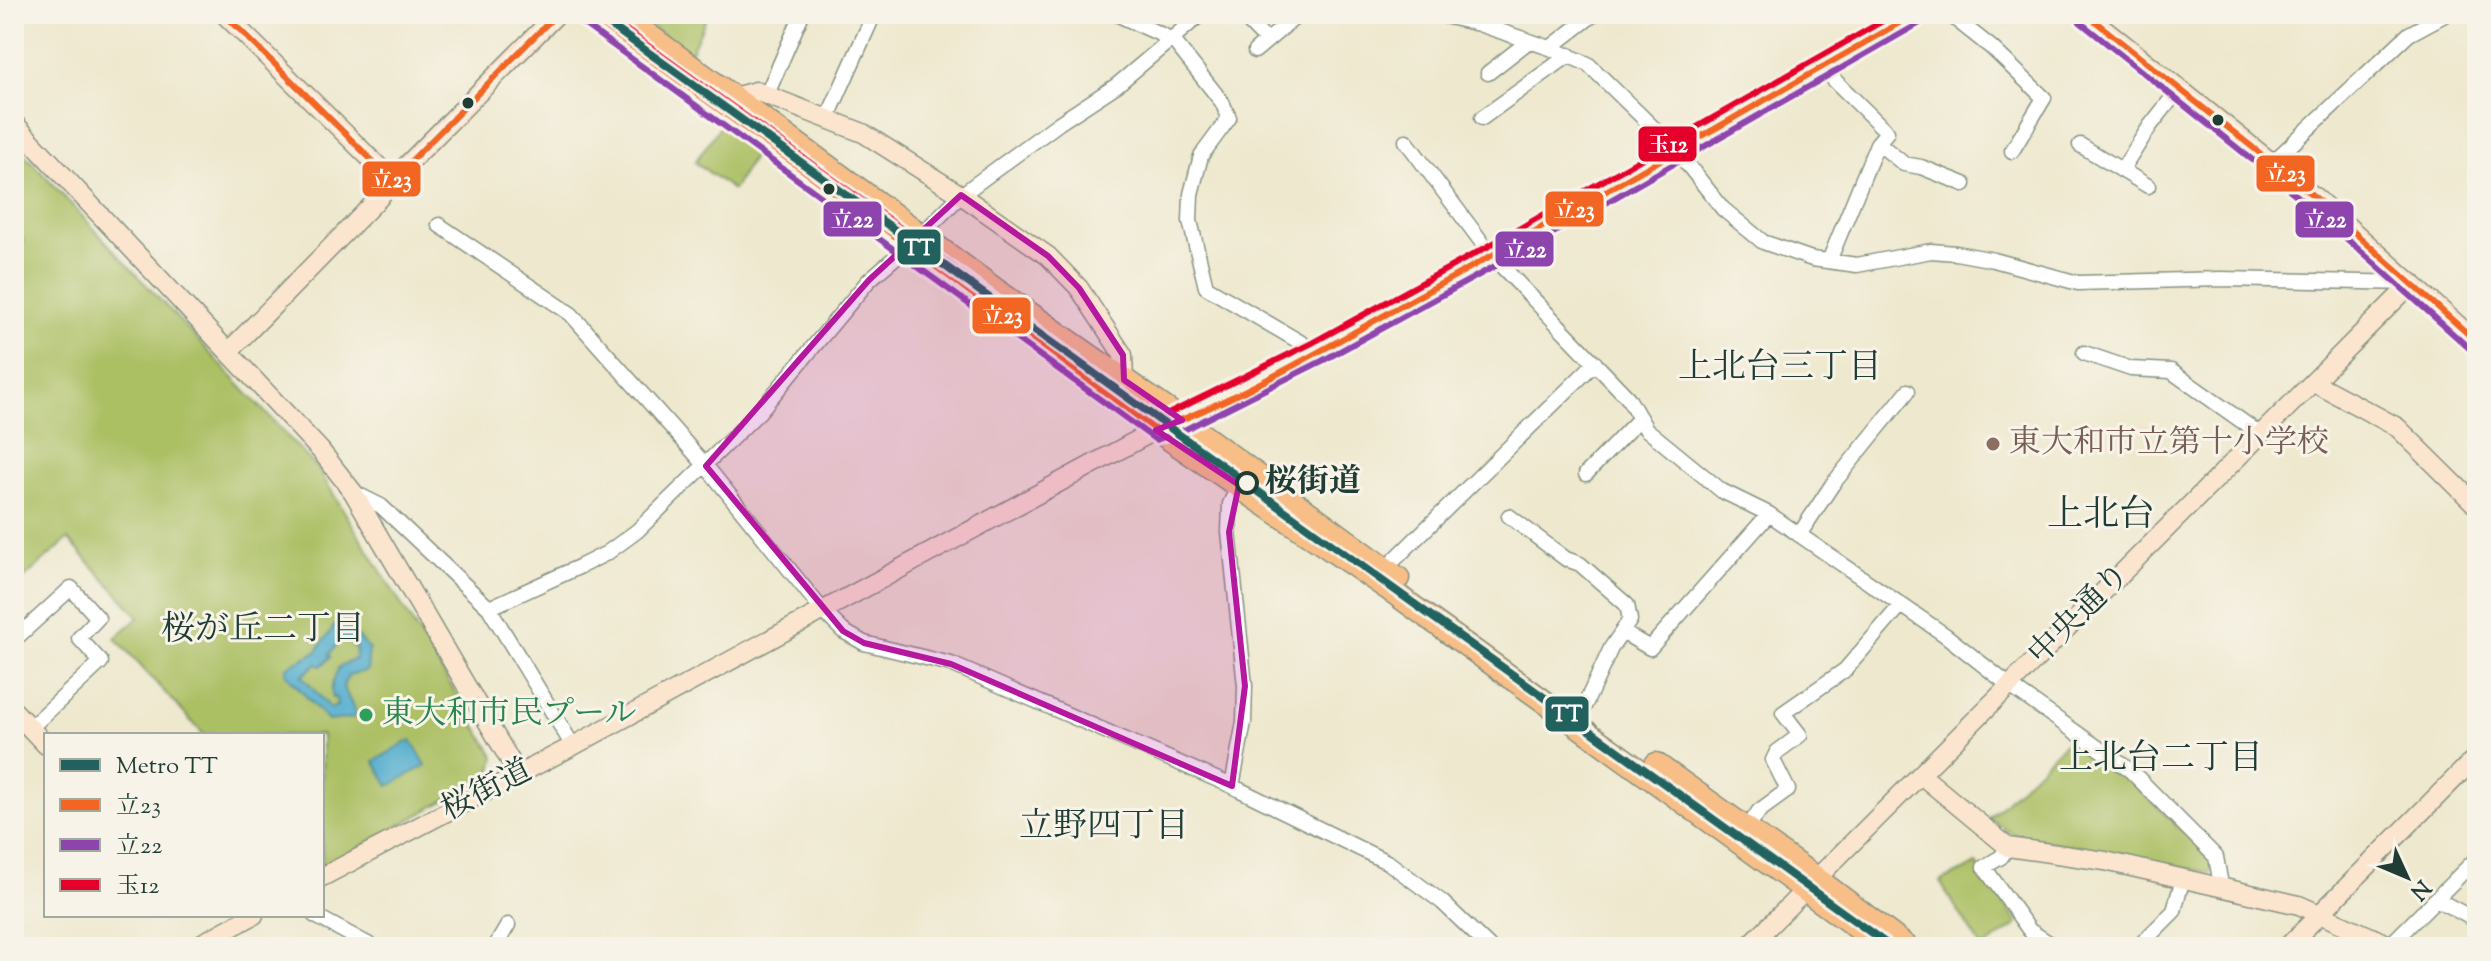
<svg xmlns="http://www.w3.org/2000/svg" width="2491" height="961" viewBox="0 0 2491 961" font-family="'Sorts Mill Goudy','Noto Serif JP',serif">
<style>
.green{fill:#abbf63;stroke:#657e4c;stroke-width:2}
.water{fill:#4facce;stroke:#377481;stroke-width:2;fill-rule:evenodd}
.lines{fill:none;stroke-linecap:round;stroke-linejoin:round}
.street-casing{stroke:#869281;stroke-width:17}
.secondary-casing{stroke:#869281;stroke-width:21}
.primary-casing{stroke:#869281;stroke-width:25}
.street{stroke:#fff;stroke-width:14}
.secondary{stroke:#fce5cf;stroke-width:18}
.primary{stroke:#f7be88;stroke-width:22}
.bus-1-casing{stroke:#f7f3e8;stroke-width:12}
.bus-2-casing{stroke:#f7f3e8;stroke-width:12}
.bus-3-casing{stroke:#f7f3e8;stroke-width:12}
.bus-1{stroke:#f26522;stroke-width:6}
.bus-2{stroke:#8e44ad;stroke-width:6}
.bus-3{stroke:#e4002b;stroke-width:6}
.metro-1-casing{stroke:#f7f3e8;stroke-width:14}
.metro-1{stroke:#22625e;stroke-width:8}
.marked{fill:#b5179e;fill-opacity:0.2;stroke:#b5179e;stroke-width:6;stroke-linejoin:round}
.bus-dot{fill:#1f3d34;stroke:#f7f3e8;stroke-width:3}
.education-dot{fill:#8d6e63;stroke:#f7f3e8;stroke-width:3}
.stop-dot{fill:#f7f3e8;stroke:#1f3d34;stroke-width:4}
.leisure-dot{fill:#2e9e5b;stroke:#f7f3e8;stroke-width:3}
.labels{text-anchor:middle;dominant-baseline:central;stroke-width:6;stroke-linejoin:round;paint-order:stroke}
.education-label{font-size:32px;fill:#785e54;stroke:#f7f3e8;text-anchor:start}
.stop-label{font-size:32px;font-weight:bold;fill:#1f3d34;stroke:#f7f3e8;text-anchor:start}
.street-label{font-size:32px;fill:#1f3d34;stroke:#f7f3e8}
.leisure-label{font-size:32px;fill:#27864d;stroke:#f7f3e8;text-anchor:start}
.neighbourhood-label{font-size:34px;fill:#1f3d34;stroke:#f7f3e8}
.quarter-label{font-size:36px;fill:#1f3d34;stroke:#f7f3e8}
.line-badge{stroke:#f7f3e8;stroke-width:3}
.badge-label{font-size:22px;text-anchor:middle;font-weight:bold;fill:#fff}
</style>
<rect width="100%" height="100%" fill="#f7f3e8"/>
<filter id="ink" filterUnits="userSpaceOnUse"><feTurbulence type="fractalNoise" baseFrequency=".0125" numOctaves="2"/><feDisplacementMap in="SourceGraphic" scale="16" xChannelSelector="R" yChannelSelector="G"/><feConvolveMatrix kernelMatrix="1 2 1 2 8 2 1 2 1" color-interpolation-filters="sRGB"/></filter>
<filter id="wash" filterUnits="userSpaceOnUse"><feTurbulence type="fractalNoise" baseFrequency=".006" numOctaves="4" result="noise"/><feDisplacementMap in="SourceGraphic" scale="32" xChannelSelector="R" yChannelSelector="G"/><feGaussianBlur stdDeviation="1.8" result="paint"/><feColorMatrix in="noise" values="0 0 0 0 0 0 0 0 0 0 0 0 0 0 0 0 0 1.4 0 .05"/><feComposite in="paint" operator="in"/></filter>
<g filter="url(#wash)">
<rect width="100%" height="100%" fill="#eee8ce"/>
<path class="green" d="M633,14H708L690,54Z
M722,124L757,150L733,190L695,162Z
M14,143L318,469L495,757L491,775L322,868V735H204L115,638L139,617L68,539L14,587V251L23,241L14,231Z
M2072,736L2126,776L2214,862L2211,873L2014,835L1989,818Z
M1977,864L2018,924L1985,947H1981L1940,882Z"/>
<path class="water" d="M352,624L354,627L352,630L369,649L367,671L348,675L343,686L356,714L353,718L328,721L286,674V667L316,652L335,625ZM342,638L347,639L356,649L355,659L339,667C334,678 329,688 333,698H336L337,706L330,708L302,676L316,664L321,666L331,657L329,655Z
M411,740L426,765L389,786L374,761Z"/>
</g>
<g filter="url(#ink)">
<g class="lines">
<g class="street-casing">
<path id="street" d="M1116,14L1173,40L1222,102L1229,118L1201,156L1191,194L1190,221L1206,287L1317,352
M1241,14L1267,41
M1436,14L1479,24L1550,48L1588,64L1676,150L1723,209L1763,242L1812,259L1857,265L1931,251L1956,253L1994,260L2078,283L2221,279L2412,283
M1949,14L1992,48L2044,98L2012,151
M2475,14L2477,15
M1550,48L1594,14
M1255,51L1299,14
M1821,67L1887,132L1877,144L1829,261
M1488,73L1529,41
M767,94L802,14
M1482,118L1569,55
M827,119L874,14
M1406,141L1492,256L1628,398L1646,429L1722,491L1769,514L1945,635L2010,686L2131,771L2216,857L2221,885
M1878,143L1904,164L1921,167L1964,184
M2080,145L2148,186
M2273,162L2409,34L2446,14
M2122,170L2150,126L2180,88
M439,225L571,314L706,466L823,611L843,631L864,643L951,664L1232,786L1389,863L1442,902L1489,947
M2084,353L2131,369L2171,371L2260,434
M1586,474L1640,418
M353,492L381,506L489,608L573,746
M1509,516L1566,559L1580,564L1627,605L1630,620L1611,648L1582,711
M1799,535L1832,485L1908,391
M1385,569L1595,363
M489,608L581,566L607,553L637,531L759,412L869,280L921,235L961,195L1059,123L1117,85L1201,14
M1622,632L1650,648L1769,514
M14,640L71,588L98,618L79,638L101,662L30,728
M1232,786L1244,722L1245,686L1229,532L1230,504L1239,485
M1747,829L1759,811L1788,790L1773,760L1777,752L1800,735L1783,713L1845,670L1901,605
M2008,847L2001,857L1984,867L2030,931L2055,947
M2436,899L2477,921
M314,915L373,947
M495,947L508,925
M2138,947L2174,911L2183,878
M2388,947L2477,858"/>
</g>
<g class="secondary-casing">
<path id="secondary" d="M224,14L392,180
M2086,14L2316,198L2477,342
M734,97L756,91L863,133L961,195L1048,256L1079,288L1123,355L1124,380
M14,123L321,451L353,492L518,774
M229,351L379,198L392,180L557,14
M2313,382L2397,427L2477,506
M14,711L46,745
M1921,775L2008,847L2105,861L2299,905L2394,947
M322,877L573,746L1156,430L1182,420L1317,352L1492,256L1915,14
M195,947L254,915
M1748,947L2412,283
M2287,947L2477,756"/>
</g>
<g class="primary-casing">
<path id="primary" d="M587,14L907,245L1156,430L1397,595L1884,947
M620,14L999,292L1182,420L1398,578
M1656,764L1816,878L1907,947"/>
</g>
<use href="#street" class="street"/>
<use href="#secondary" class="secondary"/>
<use href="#primary" class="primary"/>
<g class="bus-1-casing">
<path id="bus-1" d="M224,14L392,180L557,14
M587,14L907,245L1156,430C1248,395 1339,340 1426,292C1590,202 1752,107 1915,14
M2086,14L2316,198L2477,342"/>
</g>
<g class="bus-2-casing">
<path id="bus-2" d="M581,22L1156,440L1186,429L1322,361L1497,265L1920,23
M2080,22L2310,206L2470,349"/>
</g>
<g class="bus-3-casing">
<path id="bus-3" d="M604,14L913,237L1158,419L1312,343L1487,247L1895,14"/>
</g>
<use href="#bus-1" class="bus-1"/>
<use href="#bus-2" class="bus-2"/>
<use href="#bus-3" class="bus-3"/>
<g class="metro-1-casing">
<path id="metro-1" d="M595,14L1891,947"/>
</g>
<use href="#metro-1" class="metro-1"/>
</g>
</g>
<path class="marked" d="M961,195L1048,256L1079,288L1123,355L1124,380L1182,420L1156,430L1239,485L1229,532L1245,686L1232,786L951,664L864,643L843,631L706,466L869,280Z"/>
<g class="bus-dot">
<circle cx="468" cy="103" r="7"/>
<circle cx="2218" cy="120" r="7"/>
<circle cx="829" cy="189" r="7"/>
</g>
<circle class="education-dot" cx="1993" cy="444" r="8"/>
<circle class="stop-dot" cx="1247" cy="483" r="10"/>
<circle class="leisure-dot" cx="366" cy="715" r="8"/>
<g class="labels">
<g class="education-label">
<text x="2009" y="444">東大和市立第十小学校</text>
</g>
<g class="stop-label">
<text x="1265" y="483">桜街道</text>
</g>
<g class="street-label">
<text transform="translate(2080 615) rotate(-45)">中央通り</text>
<text transform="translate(487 791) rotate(-27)">桜街道</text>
</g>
<g class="leisure-label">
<text x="382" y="715">東大和市民プール</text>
</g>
<g class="neighbourhood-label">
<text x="1780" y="368">上北台三丁目</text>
<text x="263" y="630">桜が丘二丁目</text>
<text x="2161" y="759">上北台二丁目</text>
<text x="1104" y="827">立野四丁目</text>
</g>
<g class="quarter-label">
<text x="2101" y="516">上北台</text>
</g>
</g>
<g class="line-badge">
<rect x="1637" y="125" width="61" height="38" rx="8" fill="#e4002b"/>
<rect x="2255" y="154" width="61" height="39" rx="8" fill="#f26522"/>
<rect x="361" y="160" width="61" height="38" rx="8" fill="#f26522"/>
<rect x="1544" y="190" width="61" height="38" rx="8" fill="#f26522"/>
<rect x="822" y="200" width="61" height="38" rx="8" fill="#8e44ad"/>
<rect x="2294" y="200" width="61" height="39" rx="8" fill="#8e44ad"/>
<rect x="896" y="228" width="46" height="38" rx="8" fill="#22625e"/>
<rect x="1494" y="230" width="61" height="38" rx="8" fill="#8e44ad"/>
<rect x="971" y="296" width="61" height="39" rx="8" fill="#f26522"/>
<rect x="1544" y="695" width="46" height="38" rx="8" fill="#22625e"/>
</g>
<g class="badge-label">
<text x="1668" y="152">玉12</text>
<text x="2285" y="181">立23</text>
<text x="391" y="187">立23</text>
<text x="1574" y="217">立23</text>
<text x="852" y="227">立22</text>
<text x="2325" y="227">立22</text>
<text x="919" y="255">TT</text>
<text x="1525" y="257">立22</text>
<text x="1002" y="323">立23</text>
<text x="1567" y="721">TT</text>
</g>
<rect width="2491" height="961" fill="none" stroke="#f7f3e8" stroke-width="48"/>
<rect x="44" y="733" width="280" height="184" fill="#f7f3e8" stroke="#a1aaa0" stroke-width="2"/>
<rect x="60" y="759" width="40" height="12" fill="#22625e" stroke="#a1aaa0" stroke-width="2"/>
<text x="116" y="773" font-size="24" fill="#1f3d34">Metro TT</text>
<rect x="60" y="799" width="40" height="12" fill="#f26522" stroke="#a1aaa0" stroke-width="2"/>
<text x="116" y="813" font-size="24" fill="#1f3d34">立23</text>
<rect x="60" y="839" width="40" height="12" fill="#8e44ad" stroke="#a1aaa0" stroke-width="2"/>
<text x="116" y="853" font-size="24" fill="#1f3d34">立22</text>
<rect x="60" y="879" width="40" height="12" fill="#e4002b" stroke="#a1aaa0" stroke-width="2"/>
<text x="116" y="893" font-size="24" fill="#1f3d34">玉12</text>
<g transform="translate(2407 877) rotate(134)" stroke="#f7f3e8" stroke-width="6" paint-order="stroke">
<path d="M0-6L14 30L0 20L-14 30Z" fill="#1f3d34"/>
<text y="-12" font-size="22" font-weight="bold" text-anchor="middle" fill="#1f3d34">N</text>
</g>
</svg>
